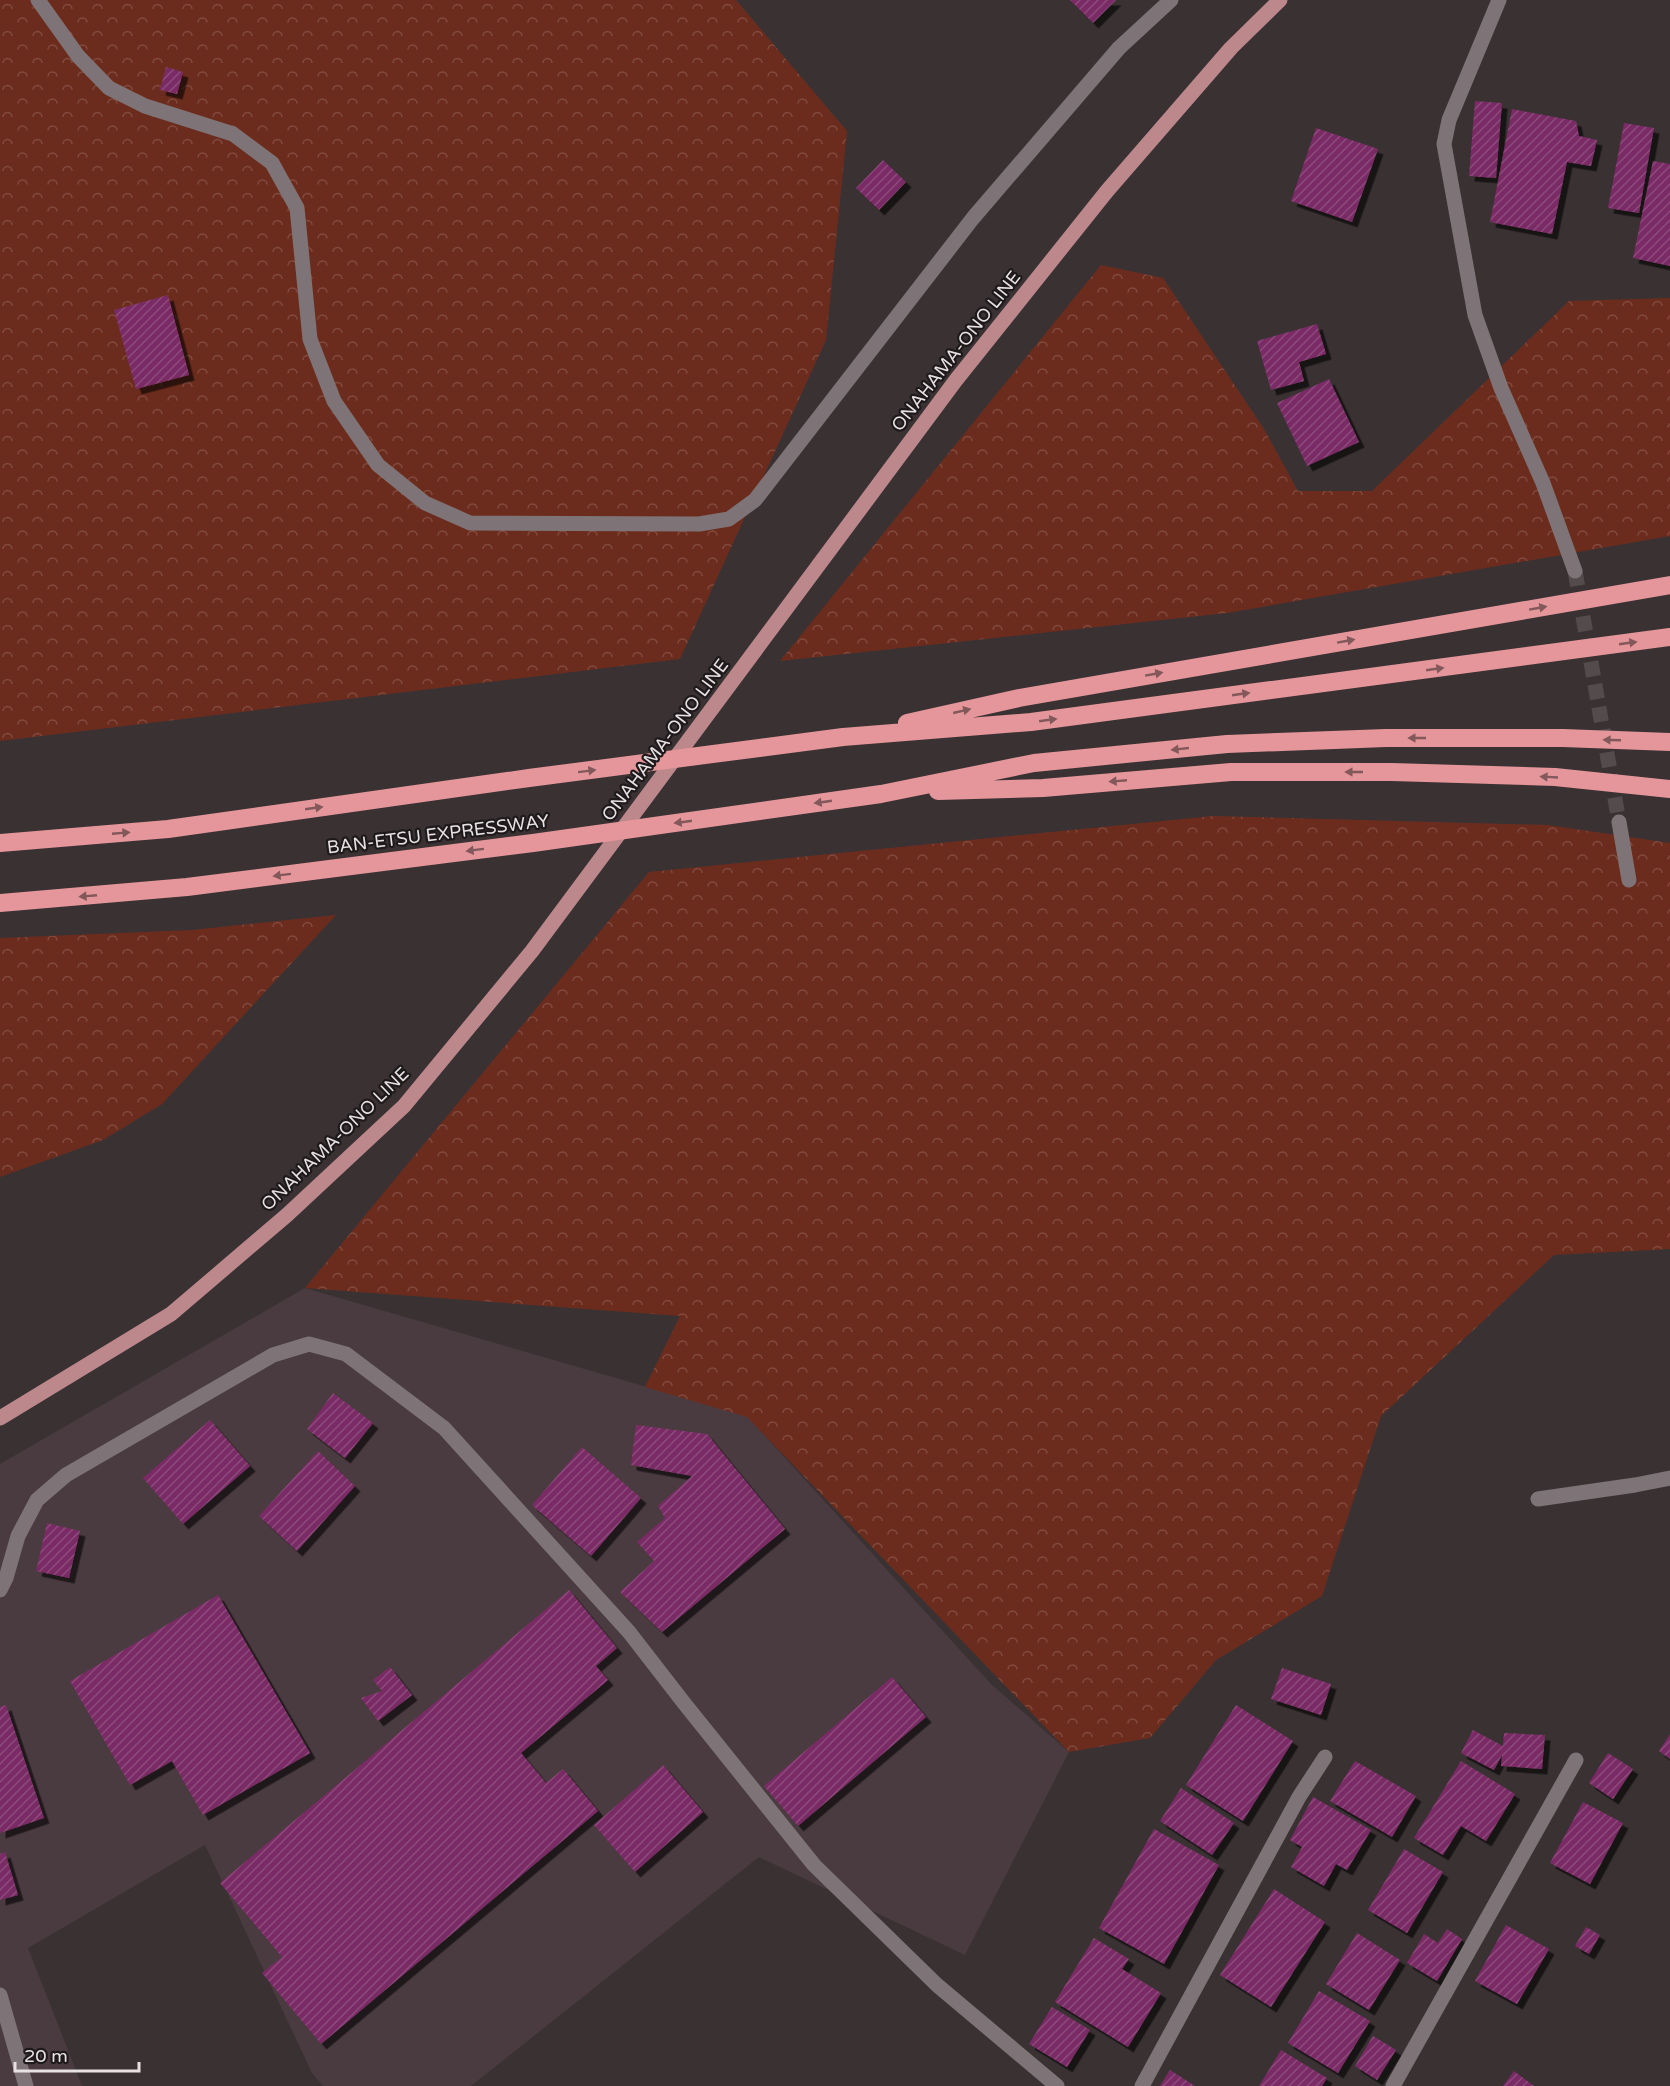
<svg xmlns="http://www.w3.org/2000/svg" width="1670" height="2086" viewBox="0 0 1670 2086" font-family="'Varela Round',sans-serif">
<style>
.built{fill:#4a3b40}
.forest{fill:url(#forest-crowns)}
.building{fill:url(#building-hatch);filter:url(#shadow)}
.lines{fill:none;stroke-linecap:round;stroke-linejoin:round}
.minor-tunnel{stroke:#544b4d;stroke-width:15;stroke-dasharray:15 8;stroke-linecap:butt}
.service{stroke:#7e7477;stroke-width:15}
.minor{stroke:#7e7477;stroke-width:15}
.primary{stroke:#bc888c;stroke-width:15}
.motorway{stroke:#e5969a;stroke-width:18}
.oneway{fill:#82585a}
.labels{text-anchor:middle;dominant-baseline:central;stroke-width:4.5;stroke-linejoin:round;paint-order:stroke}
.street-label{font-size:18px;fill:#e7e1e3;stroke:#1e1a1b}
</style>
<defs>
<pattern id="forest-crowns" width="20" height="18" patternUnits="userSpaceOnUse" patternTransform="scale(1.5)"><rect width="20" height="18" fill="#6c2c1d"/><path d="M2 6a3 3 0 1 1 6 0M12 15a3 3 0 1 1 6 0" fill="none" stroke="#814a3e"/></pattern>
<pattern id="building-hatch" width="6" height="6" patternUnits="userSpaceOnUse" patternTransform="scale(1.5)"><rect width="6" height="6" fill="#7a2c65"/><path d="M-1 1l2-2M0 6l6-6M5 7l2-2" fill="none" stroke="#8d4a7b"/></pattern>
<filter id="shadow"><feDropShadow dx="5.5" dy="5.5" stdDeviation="0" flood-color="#0009"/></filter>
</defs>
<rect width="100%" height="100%" fill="#3a3133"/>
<path class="built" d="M305,1288L747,1416L991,1684L1069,1752L965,1955L759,1857L471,2086H323L312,2073L205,1845L28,1948L82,2086H0V1464Z"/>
<path class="forest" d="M0,0H736L847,131L826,340L680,659L0,741Z
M1101,265L1163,278L1264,429L1298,491H1372L1569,301L1670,298V536L1227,613L780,661Z
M1213,816L1548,825L1670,843V1249L1554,1255L1381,1416L1322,1596L1216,1660L1150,1738L1069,1752L747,1417L645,1387L680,1316L305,1288L649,872Z
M336,915L162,1104L103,1140L0,1177V938L192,930Z"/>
<path class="building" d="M1070,0H1116L1093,23Z
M166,67L183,72L177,94L160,90Z
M1475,101L1502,103L1496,178L1469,176Z
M1512,109L1576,121L1579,136L1597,140L1591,166L1567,162L1552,234L1490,222Z
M1624,123L1654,128L1639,213L1608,208Z
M1316,128L1378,149L1352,222L1291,201Z
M883,160L906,182L879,210L856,188Z
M1653,161L1670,164V266L1633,258Z
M168,295L189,375L136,389L114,310Z
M1317,324L1326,354L1299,362L1304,381L1271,390L1257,341Z
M1329,379L1359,442L1307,466L1277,403Z
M333,1393L373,1423L345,1458L307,1429Z
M210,1420L250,1466L183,1524L143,1478Z
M636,1425L707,1434L785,1529L662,1632L620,1592L654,1561L637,1542L665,1518L658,1506L692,1476L631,1465Z
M582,1447L641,1498L591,1556L532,1505Z
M318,1451L355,1486L297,1551L259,1516Z
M47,1523L80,1531L69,1578L36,1571Z
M569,1590L617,1648L596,1666L608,1680L521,1753L546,1783L563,1769L598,1811L321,2044L262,1973L282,1957L220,1883Z
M218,1595L310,1753L203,1815L172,1761L130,1785L70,1681Z
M390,1667L412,1695L378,1721L361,1698L382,1691L373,1680Z
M1282,1668L1331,1684L1321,1715L1271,1699Z
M892,1677L926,1717L798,1826L764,1786Z
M6,1705L44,1818L0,1833V1707Z
M1236,1705L1293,1741L1243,1821L1186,1785Z
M1473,1730L1503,1746L1504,1733L1545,1735L1542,1769L1501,1766L1502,1755L1494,1770L1461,1753Z
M1670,1734V1759L1659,1751Z
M1608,1753L1633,1769L1613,1799L1589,1783Z
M1355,1761L1416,1796L1392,1837L1330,1801Z
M1461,1761L1515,1794L1486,1841L1461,1826L1443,1855L1414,1838Z
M663,1765L703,1812L635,1872L594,1825Z
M1181,1788L1234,1823L1212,1855L1160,1821Z
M1313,1797L1371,1830L1347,1870L1336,1864L1324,1886L1291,1867L1302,1847L1290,1840Z
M1583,1802L1623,1823L1590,1884L1550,1863Z
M1154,1829L1219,1865L1164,1964L1099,1928Z
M1404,1849L1443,1872L1407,1933L1368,1910Z
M5,1852L18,1895L0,1900V1854Z
M1274,1889L1325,1922L1271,2007L1220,1975Z
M1506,1925L1549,1949L1517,2004L1475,1981Z
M1586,1927L1600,1935L1589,1954L1575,1946Z
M1447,1929L1462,1939L1437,1981L1407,1963L1424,1934L1438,1943Z
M1357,1933L1400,1960L1369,2010L1326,1984Z
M1094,1938L1129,1959L1122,1969L1161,1993L1128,2047L1055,2002Z
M1319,1991L1370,2021L1338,2073L1288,2043Z
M1052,2007L1090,2030L1067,2067L1029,2044Z
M1373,2036L1396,2050L1377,2080L1355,2066Z
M1281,2050L1327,2078L1322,2086H1259Z
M1170,2070L1195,2086H1160Z
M1514,2071L1534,2086H1503Z"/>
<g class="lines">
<path class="minor-tunnel" d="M1575,571L1619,822"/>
<path class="service" d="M1538,1499L1635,1485L1670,1478"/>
<path class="minor" d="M38,0L78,56L109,88L145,106L233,134L272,163L297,208L310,339L334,401L378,465L425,503L470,523L699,524L729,519L755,500L973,218L1119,48L1171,0
M1499,0L1449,120L1444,144L1475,315L1501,388L1543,483L1575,571
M1619,822L1629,880
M0,1590L6,1578L18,1536L37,1500L66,1475L273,1355L309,1344L346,1354L444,1428L629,1632L684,1703L814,1865L937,1985L1057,2086
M0,1995L26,2086
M1142,2086L1299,1797L1325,1757
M1393,2086L1576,1760"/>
<path class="primary" d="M0,1418L171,1314L287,1215L404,1106L532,951L956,380L1107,191L1231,48L1280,0"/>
<path class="motorway" d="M907,723L1019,698L1670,585
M938,791L1043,788L1231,772H1392L1555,777L1670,789
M0,843L168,829L529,778L843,737L1031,722L1670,637
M0,903L187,887L533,843L881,794L1034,763L1227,744L1386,738H1563L1670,742"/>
</g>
<defs><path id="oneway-solid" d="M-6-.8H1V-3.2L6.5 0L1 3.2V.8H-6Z" transform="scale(1.5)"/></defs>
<g class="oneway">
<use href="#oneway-solid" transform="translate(1538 608) rotate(-10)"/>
<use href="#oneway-solid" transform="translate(1346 641) rotate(-10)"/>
<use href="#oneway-solid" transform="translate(1628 643) rotate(-8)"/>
<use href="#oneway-solid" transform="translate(1435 669) rotate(-8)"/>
<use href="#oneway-solid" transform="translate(1154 674) rotate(-10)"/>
<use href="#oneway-solid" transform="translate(1241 694) rotate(-8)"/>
<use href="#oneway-solid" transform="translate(962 711) rotate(-13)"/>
<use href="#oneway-solid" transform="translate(1048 720) rotate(-8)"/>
<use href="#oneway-solid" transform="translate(1417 738) rotate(-180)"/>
<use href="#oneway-solid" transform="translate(1612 740) rotate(-178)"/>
<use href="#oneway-solid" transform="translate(1180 749) rotate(174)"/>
<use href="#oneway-solid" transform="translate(587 771) rotate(-7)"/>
<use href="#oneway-solid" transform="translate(1354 772) rotate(-180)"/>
<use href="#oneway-solid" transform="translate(1549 777) rotate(-177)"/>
<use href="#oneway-solid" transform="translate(1118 781) rotate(175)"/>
<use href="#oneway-solid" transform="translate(823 802) rotate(172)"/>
<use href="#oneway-solid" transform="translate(314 808) rotate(-8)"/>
<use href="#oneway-solid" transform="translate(683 822) rotate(172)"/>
<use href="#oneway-solid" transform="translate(121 833) rotate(-5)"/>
<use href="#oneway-solid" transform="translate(475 850) rotate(173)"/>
<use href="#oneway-solid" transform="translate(282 875) rotate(173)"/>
<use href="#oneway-solid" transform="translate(88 896) rotate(175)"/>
</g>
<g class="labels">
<g class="street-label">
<text transform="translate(956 351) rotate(-52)">ONAHAMA-ONO LINE</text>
<text transform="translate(665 740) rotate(-53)">ONAHAMA-ONO LINE</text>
<text transform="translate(438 834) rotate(-7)">BAN-ETSU EXPRESSWAY</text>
<text transform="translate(335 1139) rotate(-44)">ONAHAMA-ONO LINE</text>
</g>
</g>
<path d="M15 2062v9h124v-9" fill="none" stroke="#e7e1e3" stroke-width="3"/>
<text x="24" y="2062" font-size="18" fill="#e7e1e3" stroke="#1e1a1b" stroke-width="4.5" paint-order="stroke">20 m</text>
</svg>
